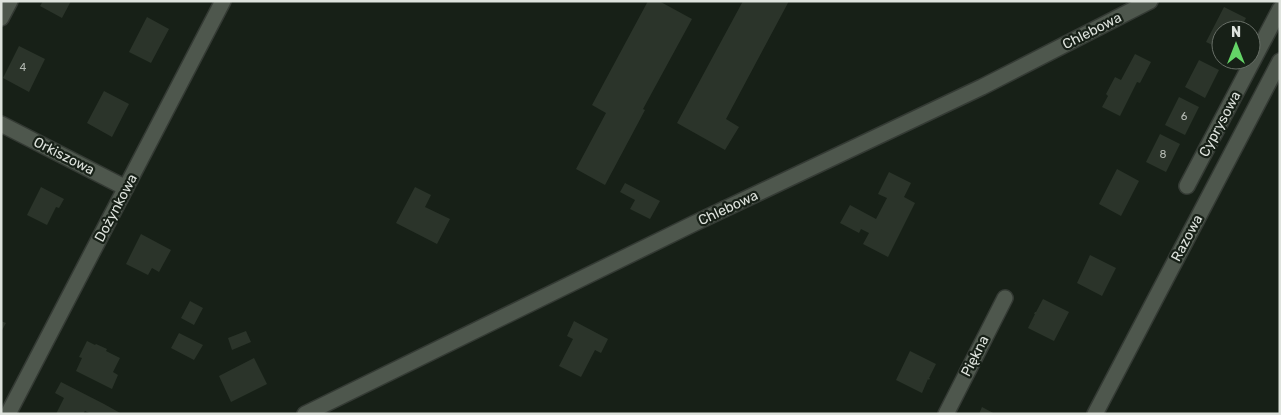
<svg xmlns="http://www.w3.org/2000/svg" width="1281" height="415" viewBox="0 0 1281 415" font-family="Rubik,sans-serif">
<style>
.building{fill:#2b342a}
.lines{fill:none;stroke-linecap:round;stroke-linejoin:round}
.street-casing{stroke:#343a34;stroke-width:18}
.street{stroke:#4e574d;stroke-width:15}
.labels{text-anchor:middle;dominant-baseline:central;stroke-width:4.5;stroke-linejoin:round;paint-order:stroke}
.number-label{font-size:11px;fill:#b1b7b0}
.street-label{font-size:14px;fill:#dee3dd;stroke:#172017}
</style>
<rect width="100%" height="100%" fill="#172017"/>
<path class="building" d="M43,1H71L62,18L40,6Z
M648,1H659L692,19L643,109L645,110L605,185L576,169L606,113L592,105Z
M743,1H789L726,119L739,127L725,150L677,123Z
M1224,7L1246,18L1240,30H1221V49L1206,42Z
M147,17L169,29L151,63L129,52Z
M19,46L45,59L29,92L3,78Z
M1135,54L1151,62L1140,83L1137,82L1120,116L1102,107L1108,96L1106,94L1115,77L1121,80Z
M1199,60L1219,70L1205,98L1185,87Z
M104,91L129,104L112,137L87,123Z
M1179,97L1199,107L1185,135L1165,125Z
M1160,134L1180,144L1166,172L1146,162Z
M1117,169L1139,181L1121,216L1099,204Z
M889,172L911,183L904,197L915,203L888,257L863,244L869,233L861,229L859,233L840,223L850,205L876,219L887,198L878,194Z
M625,183L660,201L650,219L630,209L635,200L620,192Z
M41,187L64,199L59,208L56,207L47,225L27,215Z
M415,187L431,195L425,207L450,219L437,244L396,223Z
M141,234L171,250L159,272L152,268L148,275L126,264Z
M1090,255L1116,268L1102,296L1077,283Z
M1043,299L1069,312L1054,341L1028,328L1035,314H1034L1035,312H1036Z
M190,301L203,308L194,325L181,318Z
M1,321L6,323L1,332Z
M574,321L608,339L601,353L595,350L581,377L559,366L573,339L567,336Z
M246,331L251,342L232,350L228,338Z
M179,333L203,345L194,360L171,348Z
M87,341L95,345L96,344L107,349L106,351L120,358L113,372L118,375L112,389L76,371L82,358L79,357Z
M910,351L936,364L929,378H930L929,380L928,379L922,393L896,380Z
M254,358L267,384L231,402L219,376Z
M61,382L104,404L122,414H91L85,411L83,414H56L64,398L55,393Z
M982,407L995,414H979Z"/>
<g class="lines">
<g class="street-casing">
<path id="street" d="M1,18L10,1
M1,124L126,188
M1187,186L1280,9
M8,414L223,1
M305,414L695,223L982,87L1150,1
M946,414L1005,298
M1095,414L1280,61"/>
</g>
<use href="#street" class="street"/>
</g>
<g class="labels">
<g class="number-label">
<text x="23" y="67">4</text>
<text x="1184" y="116">6</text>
<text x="1163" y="154">8</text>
</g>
<g class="street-label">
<text transform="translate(1092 31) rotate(-27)">Chlebowa</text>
<text transform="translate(1220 124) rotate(-62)">Cyprysowa</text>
<text transform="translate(64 156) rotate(27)">Orkiszowa</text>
<text transform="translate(116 208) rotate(-62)">Dożynkowa</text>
<text transform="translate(728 208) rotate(-25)">Chlebowa</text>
<text transform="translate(1187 238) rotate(-62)">Razowa</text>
<text transform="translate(975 356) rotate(-63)">Piękna</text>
</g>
</g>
<rect width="1281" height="415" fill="none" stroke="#dee3dd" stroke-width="5"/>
<g transform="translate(1236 45)"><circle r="24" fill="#172017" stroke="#676e66"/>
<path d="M0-4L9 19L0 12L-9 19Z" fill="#64d467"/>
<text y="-8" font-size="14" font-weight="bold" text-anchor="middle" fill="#dee3dd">N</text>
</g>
</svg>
